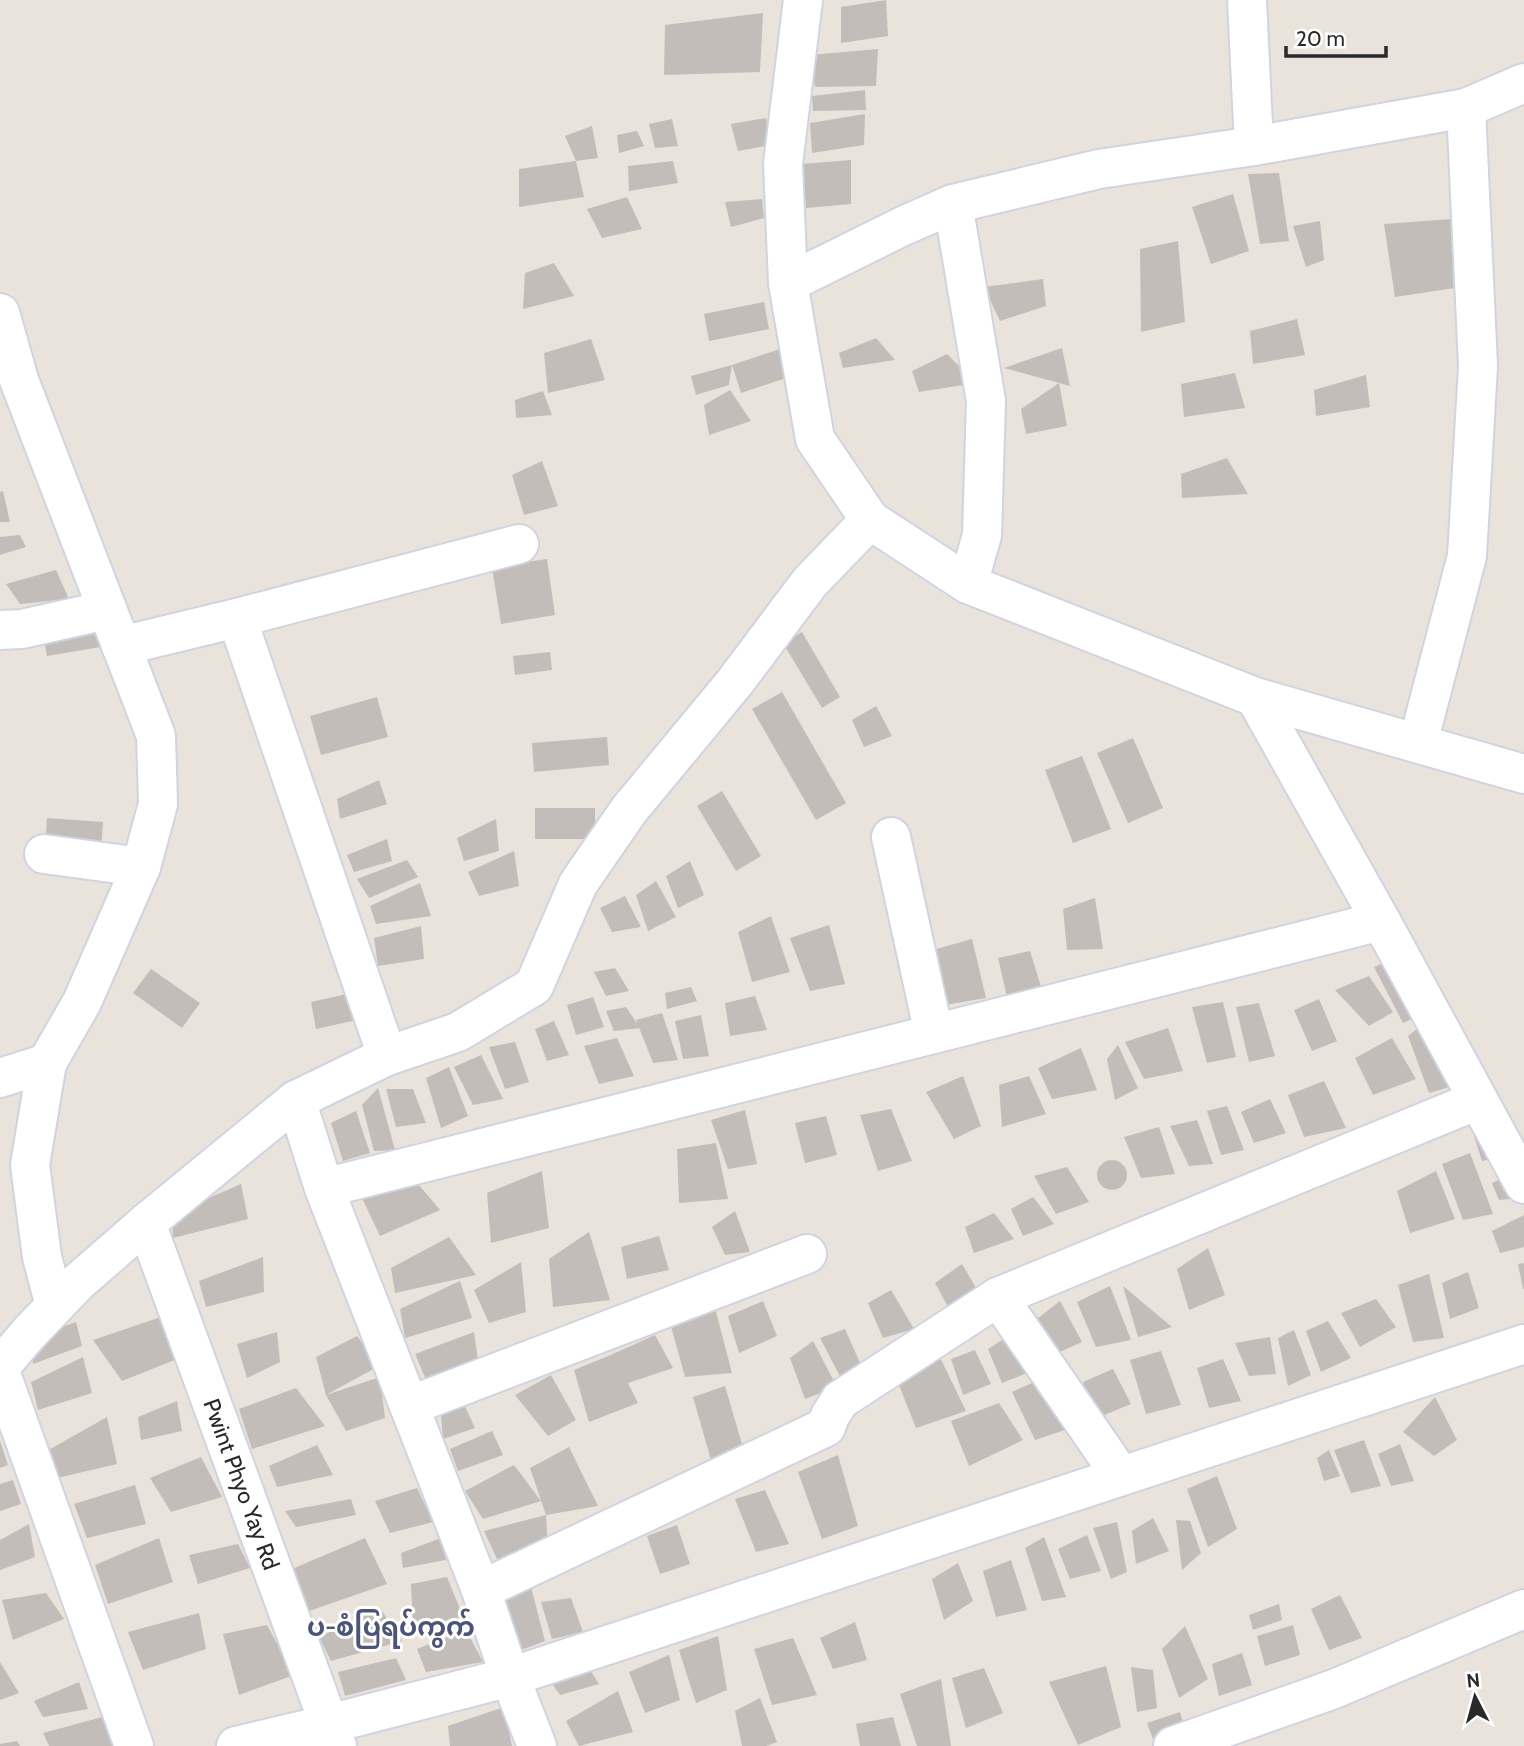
<svg xmlns="http://www.w3.org/2000/svg" width="1524" height="1746" viewBox="0 0 1524 1746" font-family="Cabin,'Noto Sans Myanmar',sans-serif">
<style>
.building{fill:#c2bdb8}
.lines{fill:none;stroke-linecap:round;stroke-linejoin:round}
.minor-casing{stroke:#d0d4e1;stroke-width:42}
.minor{stroke:#fff;stroke-width:38}
.labels{text-anchor:middle;dominant-baseline:central;stroke-width:6;stroke-linejoin:round;paint-order:stroke}
.street-label{font-size:23px;fill:#292929;stroke:#fff}
.quarter-label{font-size:26px;font-weight:bold;fill:#4c5576;stroke:#fff}
</style>
<rect width="100%" height="100%" fill="#eae3db"/>
<path class="building" d="M886,0L888,36L841,43V7Z
M763,13L760,72L664,75L665,25Z
M878,49L876,86L815,87L810,55Z
M865,90L866,110L813,111L812,96Z
M865,114L864,145L812,153L810,123Z
M766,118L770,145L738,151L731,124Z
M672,119L678,146L655,148L649,124Z
M592,126L598,158L576,161L565,136Z
M637,131L644,146L619,153L617,135Z
M851,160V204L806,208L802,164Z
M576,161L584,197L519,207V169Z
M673,161L678,183L629,191L628,166Z
M1279,173L1289,241L1260,244L1248,174Z
M1233,194L1249,251L1211,264L1192,207Z
M627,197L642,229L602,238L587,209Z
M762,199L764,218L731,227L725,202Z
M1451,219L1455,288L1395,297L1384,224Z
M1320,221L1324,260L1306,267L1293,226Z
M1178,241L1185,322L1141,332L1140,249Z
M554,263L574,296L523,309L525,273Z
M1043,279L1046,306L1000,321L984,287Z
M764,302L769,329L709,341L704,314Z
M1297,319L1305,355L1253,364L1250,331Z
M876,338L895,360L843,368L839,353Z
M591,339L605,380L548,393L544,353Z
M1062,348L1070,386L1004,368Z
M780,349L792,376L741,393L732,365Z
M947,354L976,383L919,392L912,371Z
M732,365L729,385L696,395L691,376Z
M1235,373L1245,408L1184,417L1181,384Z
M1366,375L1370,407L1316,416L1314,390Z
M1059,383L1067,426L1026,434L1021,409Z
M730,390L751,421L709,435L704,405Z
M543,391L552,415L516,418L515,400Z
M1227,458L1248,494L1182,498L1181,474Z
M542,461L558,506L524,515L512,475Z
M3,491L10,522H0V492Z
M20,535L26,547L0,555V537Z
M547,559L555,615L501,624L492,567Z
M56,570L69,599L20,604L6,584Z
M97,619L101,647L47,656L42,629Z
M802,632L840,697L822,708L783,643Z
M550,652L552,670L515,675L513,656Z
M782,692L846,803L816,820L752,709Z
M377,697L388,737L321,755L310,716Z
M876,706L892,736L864,747L852,720Z
M607,737L609,765L534,772L532,743Z
M1133,738L1163,808L1128,823L1097,753Z
M1082,756L1111,829L1073,843L1045,770Z
M379,780L387,804L340,819L337,799Z
M722,791L761,856L736,871L697,806Z
M535,808H595V839H535Z
M47,818L103,822L101,853L45,849Z
M496,819L499,851L464,861L457,838Z
M387,839L392,861L354,872L347,855Z
M514,851L519,886L479,896L468,872Z
M407,860L418,877L369,898L357,879Z
M690,861L704,895L678,908L666,876Z
M656,881L676,917L648,931L636,895Z
M420,883L431,916L376,924L370,906Z
M625,896L641,927L612,932L600,908Z
M1095,898L1103,949L1067,950L1063,909Z
M771,916L790,972L752,982L738,932Z
M829,925L845,984L810,991L790,938Z
M421,926L424,959L378,966L374,938Z
M972,939L986,998L945,1005L933,950Z
M1030,951L1042,990L1007,997L998,958Z
M1394,959L1423,1014L1403,1023L1374,967Z
M615,968L629,991L606,996L594,972Z
M151,969L200,1003L182,1028L133,993Z
M1369,976L1393,1012L1369,1026L1335,990Z
M691,987L697,1001L667,1009L665,993Z
M351,993L357,1020L316,1029L311,1002Z
M755,996L767,1030L730,1036L725,1003Z
M593,997L604,1027L576,1035L567,1005Z
M1319,999L1337,1041L1312,1051L1294,1010Z
M1223,1002L1236,1057L1207,1063L1192,1007Z
M1259,1003L1275,1056L1249,1062L1236,1007Z
M626,1007L640,1028L614,1031L606,1011Z
M662,1013L678,1060L653,1063L636,1020Z
M701,1015L709,1056L683,1059L675,1021Z
M1430,1019L1459,1084L1429,1093L1408,1036Z
M554,1021L569,1055L547,1061L535,1029Z
M1168,1028L1183,1071L1144,1079L1125,1042Z
M617,1038L634,1076L599,1084L584,1046Z
M1392,1038L1416,1079L1373,1095L1355,1058Z
M515,1042L529,1082L505,1089L489,1047Z
M1118,1045L1138,1088L1115,1100L1107,1059Z
M1081,1048L1097,1090L1052,1099L1038,1068Z
M481,1055L503,1099L473,1105L454,1067Z
M449,1067L468,1116L441,1128L426,1078Z
M963,1076L981,1126L954,1139L926,1092Z
M1029,1076L1046,1114L1002,1127L999,1085Z
M1324,1081L1346,1128L1304,1137L1288,1095Z
M378,1088L395,1150L374,1151L362,1105Z
M386,1089H413L426,1123L396,1127Z
M1270,1099L1286,1133L1254,1143L1241,1112Z
M1227,1106L1244,1150L1221,1155L1207,1111Z
M891,1109L912,1161L878,1171L860,1115Z
M745,1110L757,1164L728,1169L711,1120Z
M356,1111L370,1153L343,1161L331,1123Z
M826,1116L837,1155L805,1163L795,1123Z
M1197,1120L1213,1164L1189,1166L1170,1126Z
M1159,1127L1175,1174L1141,1178L1124,1137Z
M1488,1131L1499,1157L1482,1161L1474,1136Z
M716,1143L728,1199L679,1203L677,1149Z
M1470,1153L1493,1214L1463,1220L1442,1164Z
M1097 1175a15 15 0 1 1 30 0a15 15 0 1 1-30 0Z
M1067,1167L1089,1202L1056,1214L1034,1176Z
M542,1171L549,1228L491,1243L487,1193Z
M1436,1171L1455,1219L1410,1233L1397,1191Z
M1512,1174L1518,1198L1499,1200L1492,1183Z
M241,1184L248,1219L173,1238L172,1214Z
M419,1185L440,1210L380,1236L362,1198Z
M1033,1197L1054,1224L1023,1236L1011,1209Z
M735,1211L750,1252L725,1255L712,1227Z
M994,1213L1014,1239L974,1253L965,1227Z
M1524,1215V1247L1500,1253L1492,1231Z
M589,1232L610,1300L553,1307L549,1259Z
M659,1236L669,1270L627,1279L621,1247Z
M449,1237L476,1275L395,1293L391,1268Z
M1208,1248L1225,1295L1189,1310L1177,1269Z
M263,1257L264,1292L206,1307L199,1281Z
M521,1262L526,1312L489,1323L474,1290Z
M1524,1263V1289H1523L1518,1264Z
M962,1264L985,1303L953,1316L935,1283Z
M1468,1272L1479,1308L1450,1319L1442,1283Z
M1429,1274L1444,1338L1413,1342L1398,1285Z
M460,1281L472,1318L405,1338L400,1309Z
M1110,1286L1131,1340L1096,1347L1077,1302Z
M1123,1286L1172,1327L1138,1337Z
M891,1290L914,1329L883,1338L868,1303Z
M1376,1299L1396,1327L1360,1347L1341,1313Z
M763,1301L777,1336L739,1353L728,1316Z
M1060,1301L1082,1342L1055,1354L1033,1322Z
M715,1308L732,1373L685,1377L669,1319Z
M167,1315L177,1359L122,1381L93,1340Z
M1328,1321L1351,1358L1321,1372L1306,1331Z
M76,1322L82,1346L33,1364L28,1339Z
M845,1329L865,1374L843,1382L820,1338Z
M1294,1330L1311,1375L1288,1386L1278,1338Z
M277,1332L280,1362L247,1378L237,1344Z
M474,1332L479,1366L427,1382L415,1354Z
M655,1335L673,1368L628,1383L638,1403L589,1422L574,1370L613,1354Z
M1010,1335L1035,1370L1002,1383L988,1349Z
M357,1336L379,1366L326,1395L316,1357Z
M1270,1337L1276,1374L1249,1376L1235,1343Z
M813,1341L837,1387L805,1399L790,1358Z
M934,1345L966,1411L916,1428L893,1370Z
M975,1350L991,1384L963,1395L951,1359Z
M1161,1351L1181,1405L1146,1414L1130,1360Z
M83,1357L92,1393L38,1410L31,1382Z
M1223,1359L1241,1401L1209,1408L1197,1368Z
M1113,1369L1131,1404L1097,1418L1083,1382Z
M551,1375L576,1420L548,1436L515,1395Z
M380,1377L385,1418L346,1431L326,1395Z
M1041,1379L1068,1429L1035,1440L1012,1392Z
M725,1386L744,1451L711,1460L693,1397Z
M296,1388L325,1426L252,1449L239,1409Z
M1435,1397L1457,1440L1434,1456L1403,1432Z
M462,1400L475,1428L443,1439L441,1416Z
M177,1401L182,1431L141,1440L138,1417Z
M999,1403L1023,1440L969,1466L951,1421Z
M107,1417L117,1464L53,1479L45,1452Z
M492,1431L503,1455L458,1471L450,1449Z
M1364,1440L1381,1486L1351,1493L1334,1450Z
M0,1441L8,1465L0,1468Z
M1400,1444L1414,1481L1391,1486L1378,1454Z
M317,1445L333,1475L277,1487L269,1466Z
M569,1447L598,1506L546,1515L530,1468Z
M1329,1450L1340,1476L1324,1481L1317,1458Z
M838,1455L858,1526L822,1539L798,1472Z
M201,1457L222,1497L171,1512L150,1478Z
M514,1465L541,1501L483,1519L465,1491Z
M1217,1476L1237,1529L1208,1547L1187,1489Z
M13,1480L21,1504L0,1511V1484Z
M135,1485L146,1524L87,1538L74,1504Z
M417,1488L433,1522L390,1533L375,1501Z
M765,1490L789,1544L756,1552L735,1499Z
M351,1499L356,1515L296,1527L285,1511Z
M546,1515L548,1548L497,1559L484,1531Z
M1153,1518L1169,1551L1136,1564L1132,1531Z
M1176,1520L1190,1521L1201,1553L1182,1570Z
M1117,1522L1127,1572L1111,1579L1093,1528Z
M29,1524L35,1557L0,1570V1540Z
M677,1525L690,1564L660,1574L647,1536Z
M1087,1535L1101,1571L1070,1579L1058,1549Z
M1044,1537L1066,1597L1042,1601L1025,1548Z
M159,1538L173,1582L108,1604L95,1565Z
M365,1538L387,1584L309,1611L292,1569Z
M441,1538L446,1560L403,1568L401,1553Z
M238,1544L250,1568L198,1584L189,1555Z
M1011,1560L1027,1610L996,1617L983,1571Z
M958,1563L973,1601L944,1620L932,1579Z
M447,1577L464,1619L413,1624L411,1584Z
M531,1587L545,1641L516,1652L503,1592Z
M46,1593L64,1619L13,1640L2,1600Z
M1340,1595L1362,1638L1329,1650L1311,1609Z
M571,1598L583,1632L552,1639L541,1602Z
M1279,1604L1282,1620L1253,1630L1249,1615Z
M380,1608L402,1641L331,1661L319,1637Z
M199,1613L206,1649L143,1670L128,1632Z
M855,1622L867,1660L833,1669L820,1638Z
M267,1625L294,1675L239,1695L223,1634Z
M1293,1625L1300,1655L1265,1666L1257,1636Z
M1185,1626L1208,1679L1179,1698L1162,1649Z
M466,1630L483,1662L426,1672L417,1649Z
M718,1636L727,1690L696,1703L679,1650Z
M793,1638L817,1695L772,1705L754,1649Z
M1242,1653L1252,1685L1219,1696L1212,1664Z
M669,1655L680,1700L645,1713L629,1672Z
M396,1658L406,1680L345,1696L338,1672Z
M584,1660L599,1684L560,1695L548,1678Z
M0,1662L19,1693L0,1700Z
M1106,1666L1121,1727L1078,1745L1049,1682Z
M1131,1667L1153,1670L1157,1708L1137,1712Z
M984,1668L1003,1713L966,1728L952,1678Z
M941,1679L951,1746H917L900,1694Z
M79,1682L88,1709L43,1717L34,1701Z
M618,1691L633,1732L579,1746L566,1721Z
M760,1698L777,1742L766,1746H742L735,1711Z
M504,1707L512,1746H450L448,1726Z
M1180,1712L1188,1739L1154,1742L1147,1723Z
M106,1716L116,1746H49L43,1733Z
M893,1717L901,1746H860L856,1724Z
M17,1741L20,1746H0V1744Z"/>
<g class="lines">
<g class="minor-casing">
<g id="minor">
<path d="M803,0L783,164L788,283L815,439L870,520L968,584L1255,697L1524,774"/>
<path d="M1247,0L1254,146"/>
<path d="M953,204L986,401L982,535L968,584"/>
<path d="M788,283L903,226L953,204L1099,169L1254,146L1466,108L1524,83"/>
<path d="M0,313L19,380L156,736L158,804L141,867L82,1002L47,1063L30,1165L42,1257L55,1306"/>
<path d="M237,618L387,1056"/>
<path d="M0,630L22,629L107,610"/>
<path d="M121,646L237,618L519,544"/>
<path d="M1255,697L1381,921L1524,1184"/>
<path d="M1418,743L1467,556L1478,366L1466,108"/>
<path d="M891,837L934,1034"/>
<path d="M44,854L141,867"/>
<path d="M0,1078L47,1063"/>
<path d="M296,1100L324,1188L481,1590L510,1677L537,1746"/>
<path d="M324,1188L1381,921"/>
<path id="s1" d="M146,1223L337,1746"/>
<path d="M998,1297L1121,1476"/>
<path d="M0,1367L29,1333L77,1283L146,1223L296,1100L387,1056L458,1032L534,986L578,884L629,810L735,682L810,582L870,520"/>
<path d="M0,1371L134,1746"/>
<path d="M409,1406L807,1254"/>
<path d="M481,1590L826,1427L830,1416L840,1400L998,1297L1478,1100"/>
<path d="M236,1746L329,1724L510,1677L1524,1344"/>
<path d="M1173,1746L1334,1689L1524,1609"/>
</g>
</g>
<use href="#minor" class="minor"/>
</g>
<g class="labels">
<g class="street-label">
<text stroke="none"><textPath href="#s1" startOffset="278">Pwint Phyo Yay Rd</textPath></text>
</g>
<g class="quarter-label">
<text x="391" y="1627">ပ-စံပြရပ်ကွက်</text>
</g>
</g>
<g transform="translate(1475 1697) rotate(354)" stroke="#ffffff" stroke-width="5" paint-order="stroke">
<path d="M0-5L12 26L0 18L-12 26Z" fill="#292929"/>
<text y="-10" font-size="19" font-weight="bold" text-anchor="middle" fill="#292929">N</text>
</g>
<path d="M1286 46v10h100v-10" fill="none" stroke="#292929" stroke-width="3.5"/>
<text x="1296" y="46" font-size="21" fill="#292929" stroke="#ffffff" stroke-width="5" paint-order="stroke">20 m</text>
</svg>
